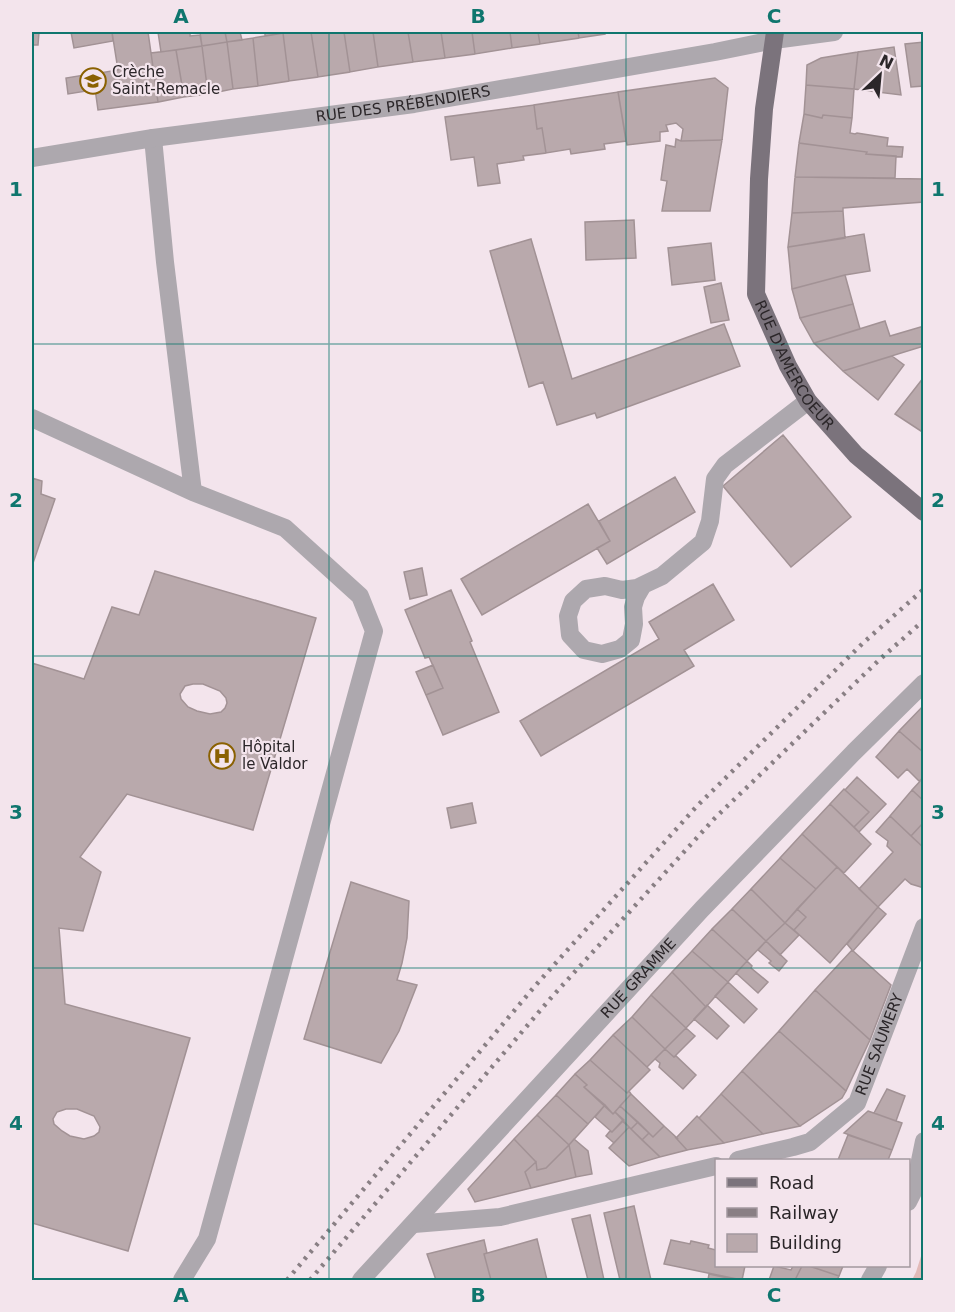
<svg xmlns="http://www.w3.org/2000/svg" width="955" height="1312" viewBox="0 0 955 1312" font-family="'DejaVu Sans',sans-serif">
<style>
.green{fill:#e2bab8}
.building{fill:#b9a9ac;stroke:#a29295;stroke-width:1.5;fill-rule:evenodd}
.lines{fill:none;stroke-linecap:round;stroke-linejoin:round}
.lane{stroke:#ada8ae;stroke-width:18}
.street{stroke:#ada8ae;stroke-width:18}
.primary{stroke:#7b737c;stroke-width:18}
.rail{stroke:#897f84;stroke-width:4.5;stroke-dasharray:3 6;stroke-linecap:butt}
.grid{fill:none;stroke:#0f766e;stroke-width:1.5;stroke-opacity:0.55}
.labels{text-anchor:middle;dominant-baseline:central;stroke-width:4.5;stroke-linejoin:round;paint-order:stroke}
.poi-label{font-size:15px;fill:#2b2629;stroke:#f3e4ec;text-anchor:start}
.street-label{font-size:15px;fill:#2b2629;stroke:#f3e4ec}
.neatline{fill:none;stroke:#0f766e;stroke-width:2}
.grid-label{font-size:20px;text-anchor:middle;font-weight:bold;fill:#0f766e}
</style>
<rect width="100%" height="100%" fill="#f3e4ec"/>
<path class="green" d="M923,1250V1280H912L916,1272Z"/>
<path class="building" d="M32,32H39L38,45H32Z
M71,32H112L113,41L74,48Z
M112,32H148L158,102L98,110L93,74L118,70Z
M158,32H190V36L200,35L202,46L161,52Z
M200,32H225L227,42L202,46Z
M225,32H240L242,40L227,42Z
M265,32H283V33L265,36Z
M294,32H311L318,77L289,81L283,33Z
M311,32H344L350,72L318,77Z
M344,32H373L378,67L350,72Z
M373,32H408L413,62L378,67Z
M408,32H441L445,58L413,62Z
M441,32H472L475,54L445,58Z
M472,32H510L512,48L475,54Z
M510,32H538L540,44L512,48Z
M538,32H578L579,38L540,44Z
M578,32H605V34L579,38Z
M283,33L289,81L258,86L253,38Z
M253,38L258,86L233,89L227,42Z
M227,42L233,89L208,94L202,46Z
M924,42V86L911,87L905,44Z
M202,46L208,94L184,97L176,50Z
M894,47L901,95L854,89L858,52Z
M176,50L184,97L158,102L151,53Z
M858,52L854,89L806,85L807,65L821,58Z
M90,74L93,90L68,94L66,78Z
M715,78L728,88L722,140L681,141L683,129L676,123L666,125L668,131L660,132V141L627,145L618,92Z
M806,85L854,89L852,118L823,115L822,118L804,114Z
M618,92L626,141L604,144L605,149L571,154L570,149L546,153L542,128L537,129L534,105Z
M534,105L537,129L542,128L546,153L523,156L524,160L497,164L500,183L478,186L474,157L451,160L445,117Z
M804,114L822,118L823,115L852,118L850,133L855,134L857,133L888,138L887,146L903,147L902,157L866,154L867,152L799,143Z
M676,139L681,141L722,140L710,211H662L667,181L661,180L666,145L675,147Z
M799,143L867,152L866,154L896,156L895,178L795,177Z
M795,177L924,179V202L843,208V211L792,213Z
M843,211L845,238L788,247L792,213Z
M634,220L636,258L586,260L585,222Z
M864,234L870,271L845,275L792,289L788,247Z
M531,239L572,379L724,324L740,366L597,418L595,413L557,425L543,382L529,387L490,251Z
M711,243L715,280L672,285L668,248Z
M845,275L853,304L800,318L792,289Z
M721,283L729,320L711,323L704,287Z
M853,304L860,329L814,343L800,318Z
M885,321L890,336L924,326V346L843,371L814,343Z
M892,356L904,365L878,400L843,371Z
M924,377V433L895,414Z
M783,435L851,517L791,567L723,486Z
M675,477L695,512L607,564L597,548L610,541L599,521Z
M32,478L42,481L41,494L55,499L32,566Z
M588,504L610,541L482,615L461,579Z
M422,568L427,595L410,599L404,572Z
M155,571L316,618L253,830L127,794L80,857L101,872L83,931L59,928L65,1004L190,1038L128,1251L32,1223V663L84,679L112,607L139,615ZM193,684H203L220,691L226,698L227,703L225,708L221,712L210,714L197,711L188,707L181,699L180,694L185,686ZM66,1109H77L94,1116L100,1127L99,1132L94,1136L84,1139L70,1136L62,1131L54,1124L53,1119L57,1112Z
M713,584L734,620L684,650L694,666L541,756L520,721L659,639L649,622Z
M451,590L472,641L470,642L499,712L443,735L426,695L443,688L429,657L425,658L405,610Z
M433,665L443,688L426,695L416,672Z
M924,705V749L922,751L899,731Z
M899,731L924,753V777L919,781L907,769L898,778L876,757Z
M857,777L886,804L859,832L854,827L869,812L845,790Z
M924,777V801L912,790Z
M844,789L869,812L854,827L830,804Z
M912,790L924,801V822L911,836L890,816Z
M472,803L476,823L451,828L447,808Z
M830,804L871,844L844,873L802,834Z
M890,816L924,848V888L911,884L905,879L878,907L859,889L893,852L887,846L888,841L876,832Z
M924,822V848L911,836Z
M802,834L837,867L816,889L780,858Z
M780,858L816,889L785,923L751,889Z
M837,867L878,907L830,963L794,930L806,917L797,909Z
M351,882L409,901L407,938L402,963L397,980L417,985L399,1031L381,1063L304,1039Z
M751,889L785,923L766,941L732,909Z
M878,907L886,914L853,951L852,950L847,944Z
M732,909L766,941L747,961L712,929Z
M797,909L806,917L794,930L785,923Z
M785,923L799,935L780,955L766,941Z
M712,929L747,961L728,982L692,951Z
M766,941L787,961L779,971L769,963L771,961L758,950Z
M852,950L891,985L870,1040L815,990Z
M692,951L728,982L706,1007L672,972Z
M747,961L752,966L751,968L768,982L758,993L736,973Z
M672,972L706,1007L686,1028L651,995Z
M728,982L757,1009L744,1023L715,996Z
M815,990L870,1040L846,1091L779,1031Z
M651,995L686,1028L665,1049L632,1017Z
M707,1005L729,1026L717,1039L694,1019Z
M632,1017L665,1049L647,1067L613,1035Z
M686,1028L695,1036L674,1057L665,1049Z
M779,1031L846,1091L842,1098L800,1126L742,1071Z
M613,1035L650,1070L627,1093L590,1060Z
M665,1049L674,1057L676,1056L696,1075L683,1089L659,1067L660,1063L655,1059Z
M590,1060L627,1093L629,1091L631,1094L613,1114L584,1087L587,1085L575,1074Z
M742,1071L800,1126L763,1134L721,1094Z
M575,1074L587,1085L584,1087L605,1105L588,1124L556,1095Z
M887,1089L905,1096L896,1121L874,1113Z
M631,1094L664,1126L653,1137L620,1106Z
M721,1094L763,1134L724,1143L699,1118Z
M556,1095L588,1124L569,1145L537,1115Z
M605,1105L613,1114L615,1112L624,1120L612,1132L595,1117Z
M620,1106L638,1122L631,1129L615,1112Z
M868,1111L902,1123L892,1150L844,1133Z
M537,1115L569,1145L546,1168L537,1170L536,1162L514,1139Z
M697,1116L724,1143L687,1150L676,1138Z
M622,1121L629,1127L614,1143L606,1136L610,1131L612,1132Z
M638,1122L649,1133L642,1140L631,1129Z
M664,1126L677,1138H676L687,1150L660,1157L642,1140L649,1133L653,1137Z
M629,1127L631,1129L660,1157L629,1166L609,1148Z
M848,1135L892,1150L888,1160H838Z
M514,1139L536,1162L525,1172L531,1188L475,1202L468,1189Z
M574,1139L588,1151L592,1174L576,1177L569,1145Z
M569,1145L576,1177L531,1188L525,1172L536,1162L537,1170L546,1168Z
M634,1206L651,1280H620L604,1213Z
M590,1215L604,1280H588L572,1219Z
M537,1239L547,1280H491L484,1254Z
M484,1240L487,1253L484,1254L491,1280H436L427,1254Z
M671,1240L690,1244L691,1241L709,1245L708,1248L716,1250V1266H745L742,1280L664,1264Z
M774,1266L791,1270L793,1266H802L795,1280H769Z
M802,1266H809L839,1276L837,1280H795Z
M809,1266H843L839,1276Z
M709,1274L737,1280H708Z"/>
<g class="lines">
<path class="lane" d="M32,418L193,492L165,262L153,138
M643,585L636,597L633,607L634,624L631,640L620,649L602,654L584,650L570,635L568,616L573,601L586,589L605,586L622,590L637,588L643,585L662,576L703,542L710,521L715,479L725,465L808,401
M182,1280L207,1239L374,631L360,596L285,528L193,492"/>
<g class="street">
<path id="s1" d="M32,158L153,138L414,104L715,52L774,40L834,32"/>
<path id="s2" d="M738,1160L793,1147L810,1142L857,1103L924,927"/>
<path d="M908,1202L914,1190L924,1141"/>
<path d="M414,1224L500,1217L716,1166"/>
<path id="s3" d="M361,1280L702,909L854,752L924,683"/>
<path d="M870,1280L878,1266"/>
</g>
<path class="primary" id="s4" d="M775,32L764,109L759,179L756,294L788,366L808,401L856,455L924,512"/>
<path class="rail" d="M287,1280L535,986L697,806L863,643L924,589
M310,1280L550,999L714,819L878,661L924,620"/>
</g>
<path class="grid" d="M329,32V1280M626,32V1280M32,344H924M32,656H924M32,968H924"/>
<defs>
<g id="school-ring" transform="scale(1.35)"><circle r="9.5" fill="#f3e4ec" stroke="#8a6101" stroke-width="1.5"/><path d="M0-5L7-2L0 1L-7-2ZM-4 1L0 2.5L4 1V4Q0 6-4 4Z" fill="#8a6101"/></g>
<g id="hospital-ring" transform="scale(1.35)"><circle r="9.5" fill="#f3e4ec" stroke="#8a6101" stroke-width="1.5"/><path d="M-5-5h3v3.5h4V-5h3V5h-3V1.5h-4V5h-3Z" fill="#8a6101"/></g>
</defs>
<g fill-rule="evenodd">
<use href="#school-ring" x="93" y="81"/>
<use href="#hospital-ring" x="222" y="756"/>
</g>
<g class="labels">
<g class="poi-label">
<text x="112" y="72">Crèche<tspan x="112" dy="17">Saint-Remacle</tspan></text>
<text x="242" y="747">Hôpital<tspan x="242" dy="17">le Valdor</tspan></text>
</g>
<g class="street-label">
<text stroke="none"><textPath href="#s1" startOffset="375">RUE DES PRÉBENDIERS</textPath></text>
<text stroke="none"><textPath href="#s4" startOffset="344">RUE D'AMERCOEUR</textPath></text>
<text stroke="none"><textPath href="#s3" startOffset="410">RUE GRAMME</textPath></text>
<text stroke="none"><textPath href="#s2" startOffset="198">RUE SAUMERY</textPath></text>
</g>
</g>
<rect width="955" height="1312" fill="none" stroke="#f3e4ec" stroke-width="66"/>
<rect x="715" y="1159" width="195" height="108" fill="#f3e4ec" stroke="#a3989e" stroke-width="1.5"/>
<rect x="727" y="1178" width="30" height="9" fill="#7b737c" stroke="#a3989e" stroke-width="1.5"/>
<text x="769" y="1189" font-size="18" fill="#2b2629">Road</text>
<rect x="727" y="1208" width="30" height="9" fill="#897f84" stroke="#a3989e" stroke-width="1.5"/>
<text x="769" y="1219" font-size="18" fill="#2b2629">Railway</text>
<rect x="727" y="1234" width="30" height="18" fill="#b9a9ac" stroke="#a3989e" stroke-width="1.5"/>
<text x="769" y="1249" font-size="18" fill="#2b2629">Building</text>
<g transform="translate(880 75) rotate(26)" stroke="#f3e4ec" stroke-width="4.5" paint-order="stroke">
<path d="M0-4.5L10 22L0 15L-10 22Z" fill="#2b2629"/>
<text y="-9" font-size="16" font-weight="bold" text-anchor="middle" fill="#2b2629">N</text>
</g>
<rect x="33" y="33" width="889" height="1246" class="neatline"/>
<g class="grid-label">
<text x="181" y="23">A</text>
<text x="478" y="23">B</text>
<text x="774" y="23">C</text>
<text x="16" y="196">1</text>
<text x="938" y="196">1</text>
<text x="16" y="507">2</text>
<text x="938" y="507">2</text>
<text x="16" y="819">3</text>
<text x="938" y="819">3</text>
<text x="16" y="1130">4</text>
<text x="938" y="1130">4</text>
<text x="181" y="1302">A</text>
<text x="478" y="1302">B</text>
<text x="774" y="1302">C</text>
</g>
</svg>
